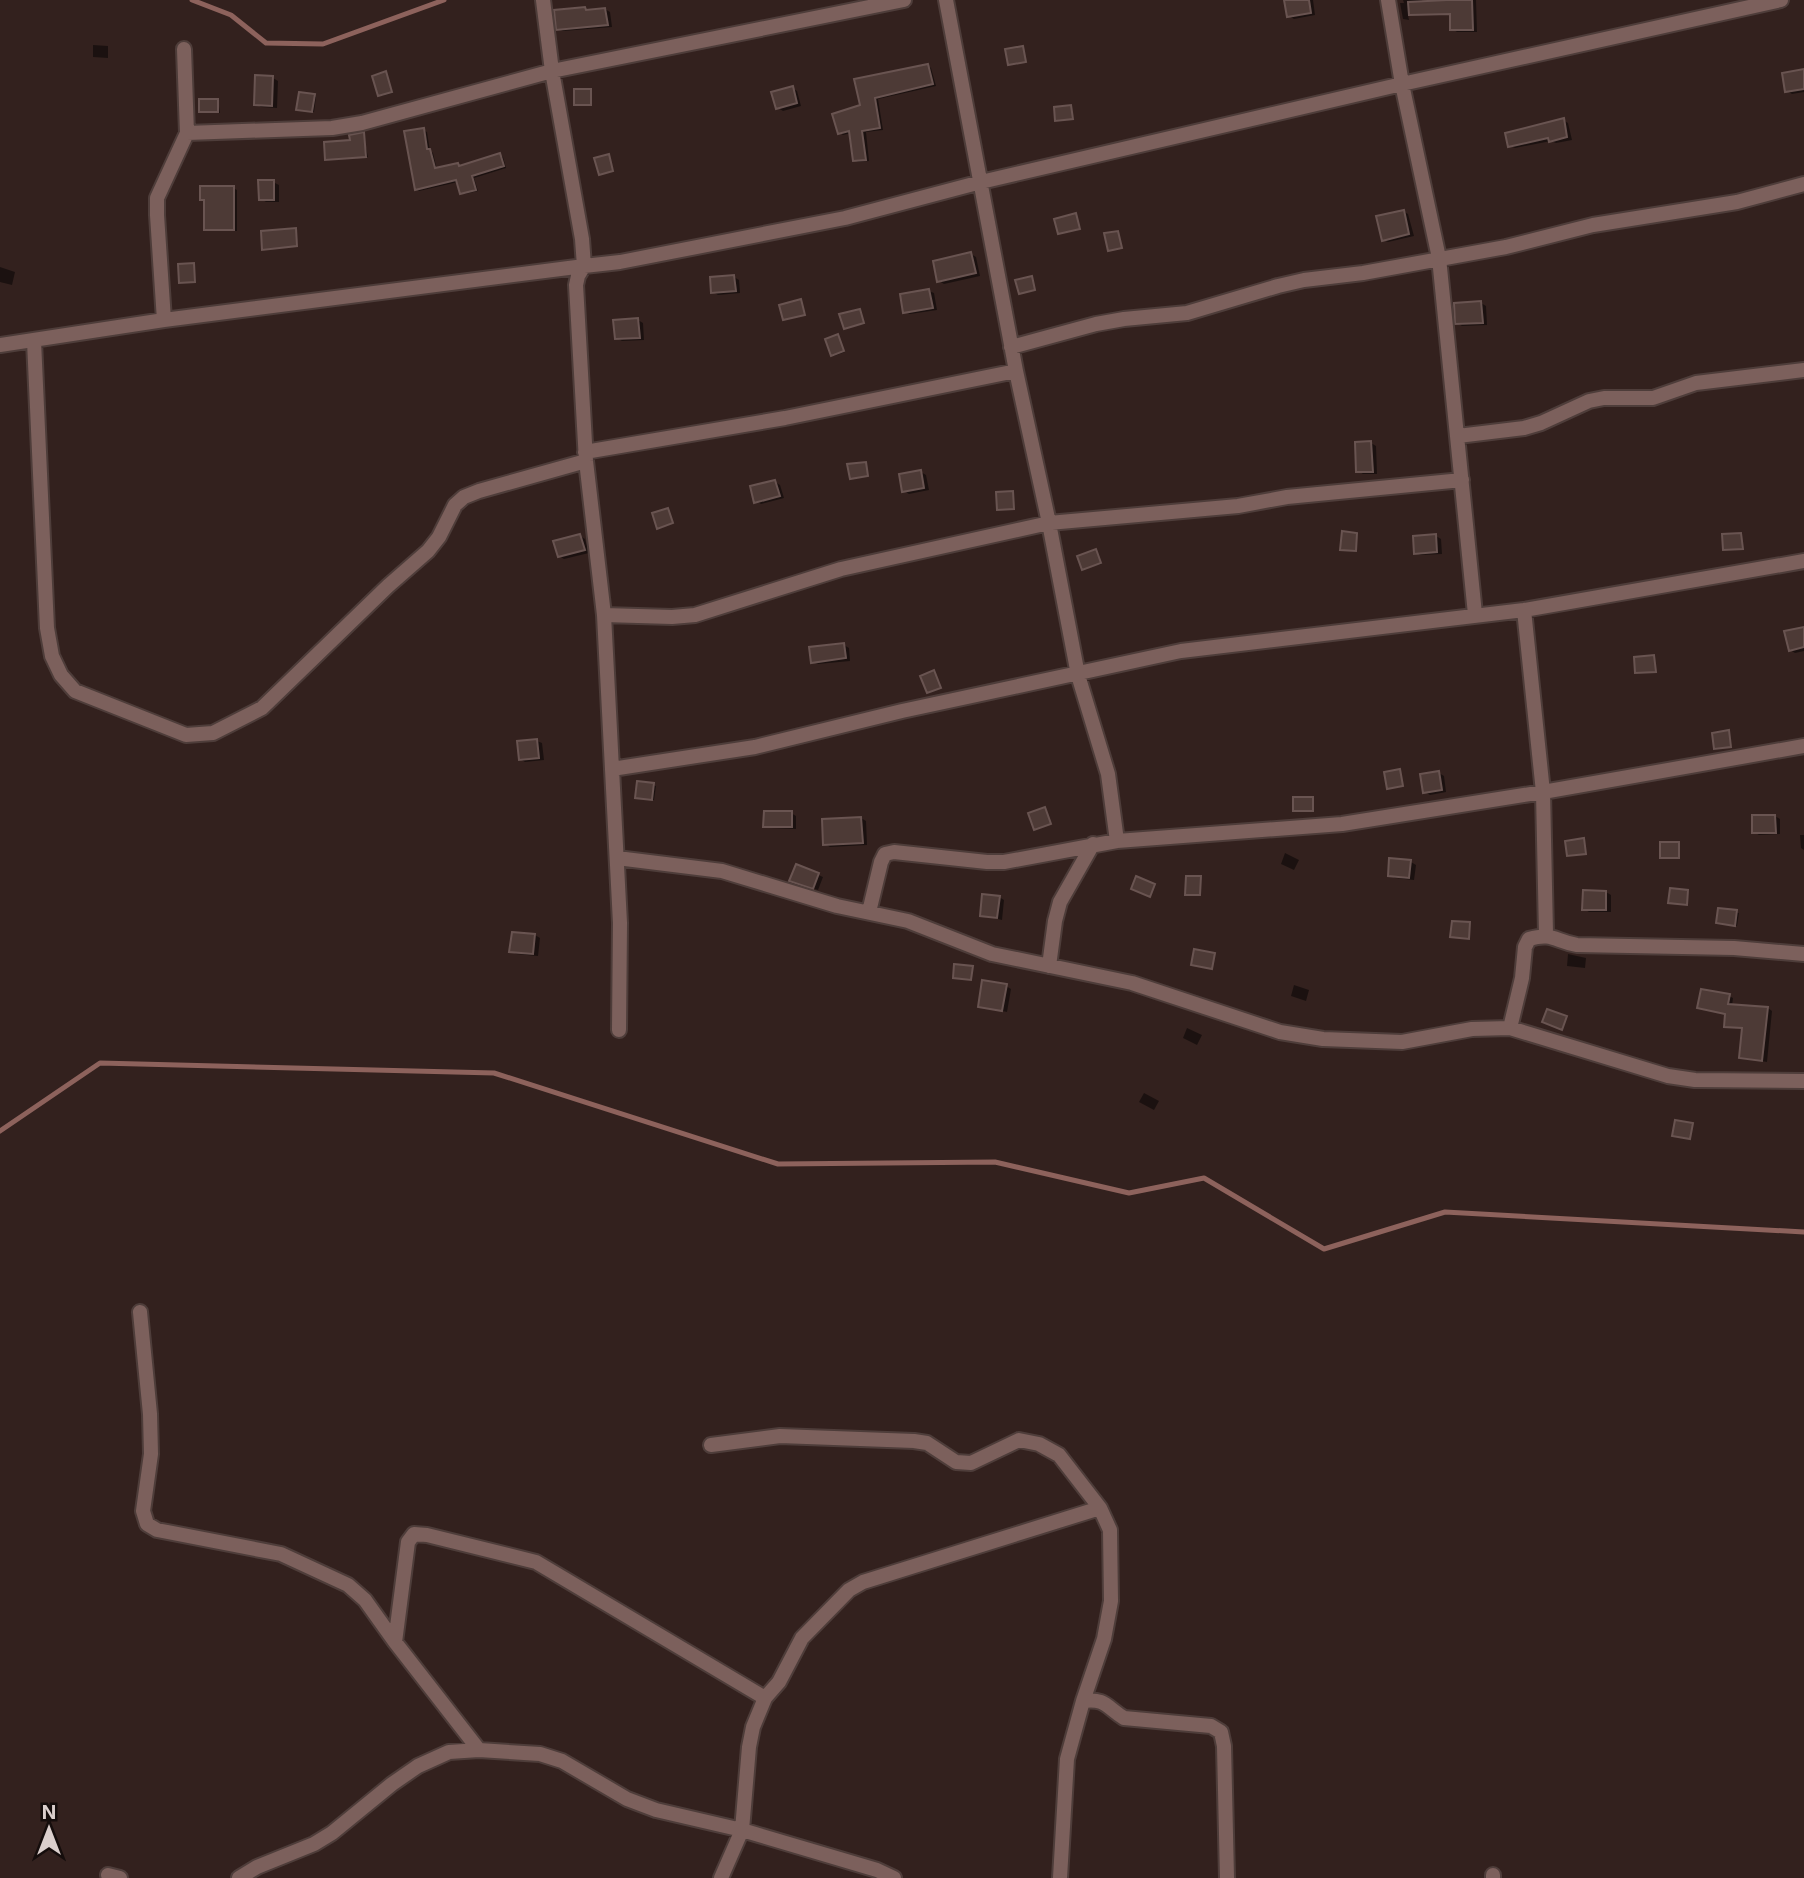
<svg xmlns="http://www.w3.org/2000/svg" width="1804" height="1878" viewBox="0 0 1804 1878" font-family="Inter,sans-serif">
<style>
.shadow{fill:#0007}
.lines{fill:none;stroke-linecap:round;stroke-linejoin:round}
.stream{stroke:#8d625c;stroke-width:5}
.building{fill:#4d3a36;stroke:#695451;stroke-width:2}
.street-casing{stroke:#4e3d3a;stroke-width:18}
.street{stroke:#7c605c;stroke-width:14}
</style>
<rect width="100%" height="100%" fill="#33211e"/>
<path class="shadow" d="M1289,0H1313L1315,15L1294,19L1289,16Z
M1403,0H1422L1424,15H1408L1409,20L1403,19L1400,3H1404Z
M1449,0H1476L1477,32H1457L1452,29Z
M585,9L590,12L605,9L610,12L612,27L563,31L558,29Z
M93,45L108,46V58L93,57Z
M928,66L931,68L936,86L878,99L883,130L866,132L869,161L858,162L854,160L851,133L843,135L840,133L862,107L856,80Z
M1804,71V92L1792,94L1787,91Z
M386,73L393,93L382,96L380,95Z
M273,78L278,81L277,108L261,107L256,104Z
M792,88L797,91L801,106L783,111L778,108Z
M314,96L316,97L314,112L300,110Z
M218,100L220,113L200,111Z
M1071,107L1074,120H1057Z
M1563,120L1568,123L1572,140L1556,143L1551,141L1515,148L1510,146Z
M423,130L427,132L430,151L433,153L437,170L458,164L462,167L499,155L503,157L506,168L474,178L478,191L465,194L461,193L458,182L419,191L416,189Z
M363,134L368,157L327,159L352,142Z
M609,156L614,171L602,174L600,173Z
M273,182L279,185V202H266L261,199Z
M233,188L237,190V231H209L205,229V201L201,199Z
M1403,211L1408,214L1414,236L1388,242L1383,240Z
M1076,215L1081,229L1059,233Z
M295,230L298,246L264,249Z
M971,254L976,257L980,276L944,284L939,281Z
M193,264L196,283L181,282Z
M0,267L15,272L12,285L0,282Z
M734,277L739,280L740,293L718,295L713,292Z
M929,291L934,293L937,310L910,314L905,312Z
M801,301L806,315L784,319Z
M1481,303L1486,306L1487,325L1462,326L1457,323Z
M859,311L865,324L845,328Z
M638,320L643,323L644,340L622,341L617,338Z
M838,336L845,352L834,356L832,355Z
M1371,443L1376,446L1377,474H1363L1358,471Z
M921,472L926,475L929,490L909,494L904,491Z
M775,482L780,485L784,498L761,504L756,501Z
M580,536L585,539L589,553L564,559L559,556Z
M1436,536L1441,539L1442,554L1421,555L1416,553Z
M1096,551L1102,564L1083,569Z
M1804,629V651L1795,653L1790,650Z
M844,645L849,648L850,661L818,664L813,662Z
M537,741L542,743L544,760L525,762L520,759Z
M1439,773L1444,776L1446,792L1430,795L1425,792Z
M639,783L656,786L654,800L639,798Z
M791,813L796,816V829L770,828L765,826Z
M1775,816L1780,819V834L1759,835L1754,832Z
M861,818L866,821L867,845L830,847L825,844Z
M1800,835H1804V850L1801,848Z
M1285,853L1299,860L1294,870L1281,864Z
M1411,862L1416,865L1414,880L1395,878L1390,875Z
M797,866L823,877L818,890L791,881Z
M1606,892L1611,895V912H1589L1584,909Z
M999,897L1004,900L1002,920L982,915Z
M1720,910L1739,913L1737,926L1719,923Z
M535,935L540,938L538,956L516,954L511,951Z
M1568,954L1586,958L1585,968L1567,966Z
M1294,985L1309,990L1306,1001L1291,996Z
M1006,986L1011,989L1007,1012L980,1006Z
M1729,996L1733,998L1732,1006L1768,1008L1772,1011L1767,1062L1740,1057L1743,1029L1726,1026L1727,1014L1699,1007Z
M1187,1028L1202,1035L1197,1045L1183,1038Z
M1144,1093L1159,1101L1154,1110L1139,1102Z"/>
<g class="lines">
<path class="stream" d="M192,0L231,15L266,43L323,44L444,0
M0,1131L100,1063L494,1073L778,1164L995,1162L1129,1193L1204,1178L1324,1249L1445,1212L1804,1232"/>
</g>
<path class="building" d="M1284,0H1309L1311,13L1287,17Z
M1447,0H1472L1473,30H1450V14L1409,15L1408,2Z
M585,7L586,10L605,8L608,25L556,30L554,10Z
M1023,46L1026,62L1008,65L1005,49Z
M928,64L933,84L875,98L880,128L862,131L866,160L853,161L849,131L838,134L832,114L860,105L854,79Z
M1804,69V89L1785,92L1782,73Z
M386,71L392,92L378,96L372,76Z
M255,75L273,76L272,106L254,105Z
M793,86L797,103L776,109L771,92Z
M574,89H591V105H574Z
M299,92L315,94L312,112L296,110Z
M199,99H218V112H199Z
M1071,105L1073,119L1055,121L1054,107Z
M1564,118L1567,137L1549,142L1548,138L1508,147L1505,133Z
M424,128L427,149H430L435,168L458,163L459,166L500,153L504,166L472,176L476,190L460,194L456,180L415,190L404,131Z
M364,132L366,157L325,160L324,142L350,140L349,135Z
M609,154L613,171L599,175L594,158Z
M258,180H274V200H259Z
M200,186H234V230H204V200H200Z
M1404,210L1409,234L1382,241L1376,216Z
M1076,213L1080,229L1058,234L1054,219Z
M296,228L297,246L262,250L261,231Z
M1118,231L1122,248L1108,251L1104,233Z
M971,252L976,273L937,282L933,261Z
M194,263L195,282L179,283L178,264Z
M734,275L736,291L711,293L710,277Z
M1032,276L1035,290L1019,294L1015,280Z
M929,289L933,308L903,313L900,294Z
M801,299L805,315L783,320L779,305Z
M1481,301L1483,323L1455,324L1454,303Z
M860,309L864,323L844,329L839,314Z
M638,318L640,338L615,339L613,320Z
M838,334L844,351L831,356L825,339Z
M1371,441L1373,472H1356L1355,442Z
M866,462L868,476L850,479L847,464Z
M921,470L924,488L902,492L899,474Z
M775,480L780,496L754,503L750,486Z
M1013,491L1014,509L997,510L996,492Z
M668,508L673,523L657,529L652,513Z
M1342,531L1357,533L1356,551L1340,550Z
M1741,533L1743,549L1723,550L1722,534Z
M580,534L585,550L558,557L553,541Z
M1436,534L1437,552L1414,554L1413,536Z
M1096,549L1101,563L1082,570L1077,556Z
M1804,627V647L1789,651L1784,631Z
M844,643L846,658L811,663L809,647Z
M1654,655L1656,672L1635,673L1634,657Z
M934,670L941,688L927,693L920,676Z
M1729,730L1731,747L1714,749L1712,733Z
M537,739L539,758L519,760L517,741Z
M1400,769L1403,786L1387,789L1384,772Z
M1439,771L1442,790L1423,793L1420,774Z
M637,781L654,783L652,800L635,798Z
M1293,797H1313V811H1293Z
M1045,807L1051,824L1034,830L1028,813Z
M764,811H792V827H763Z
M1752,815H1775L1776,833H1752Z
M861,817L863,843L823,845L822,819Z
M1584,838L1586,854L1567,856L1565,841Z
M1660,842H1679V858H1660Z
M1389,858L1411,860L1409,878L1388,876Z
M796,864L819,873L813,889L789,881Z
M1136,876L1155,884L1150,897L1131,889Z
M1186,876H1201L1200,895H1185Z
M1670,888L1688,890L1687,905L1668,903Z
M1583,890L1606,891V910H1582Z
M982,894L1000,896L997,918L980,916Z
M1718,908L1737,910L1735,926L1716,923Z
M1452,921L1470,922L1469,939L1450,937Z
M512,932L535,934L533,954L509,952Z
M1194,949L1215,953L1212,969L1191,965Z
M954,964L973,966L971,980L953,978Z
M982,980L1007,984L1002,1011L978,1007Z
M1701,989L1730,994L1728,1004L1768,1007L1762,1061L1739,1058L1742,1028L1724,1027L1725,1014L1697,1008Z
M1547,1009L1567,1016L1562,1030L1542,1022Z
M1675,1120L1693,1123L1690,1139L1672,1136Z"/>
<g class="lines">
<g class="street-casing">
<path id="street" d="M543,0L552,71L582,239L584,266L620,262L845,218L981,182L1402,84L1781,0
M946,0L1016,371L1049,523L1078,675L1108,774L1117,841
M1388,0L1402,84L1439,258L1475,614
M187,133L332,128L362,123L552,71L904,0
M584,266L578,276L576,285L586,461L604,615L620,923L619,1030
M164,320L157,215V198L187,133L184,49
M34,341L47,628L52,656L61,675L75,691L186,735L213,733L262,708L388,586L428,551L439,537L455,505L464,497L479,491L586,461
M0,345L164,320L584,266
M1011,347L1096,324L1124,319L1187,313L1278,286L1304,280L1363,273L1506,247L1593,225L1737,202L1804,184
M1458,436L1524,428L1541,423L1589,401L1604,398H1653L1696,383L1804,370
M585,452L785,418L1016,371
M1524,610L1543,792L1546,934
M604,615L672,617L695,615L841,569L1049,523L1238,506L1287,497L1462,480
M612,769L755,747L902,711L1181,651L1524,610L1804,561
M617,858L722,871L837,906L908,921L992,954L1132,983L1280,1032L1323,1039L1402,1042L1472,1029L1510,1028L1668,1076L1695,1080L1804,1081
M869,912L881,862L885,854L894,852L987,862H1004L1117,841L1342,824L1543,792L1804,746
M1049,966L1055,921L1060,902L1093,844
M1510,1028L1522,978L1525,947L1529,939C1553,932 1554,941 1577,945L1734,948L1804,954
M140,1312L150,1414L151,1454L143,1511L147,1524L157,1530L281,1554L348,1585L365,1600L395,1642L479,1750
M711,1445L780,1436L914,1441L927,1443L956,1462L971,1463L1019,1440L1039,1444L1059,1455L1100,1508L1110,1530L1111,1601L1104,1639L1083,1701L1067,1759L1060,1878
M395,1642L408,1542L414,1534L427,1535L536,1562L765,1698
M1083,1701C1106,1698 1106,1707 1124,1718L1211,1726L1221,1732L1224,1746L1227,1878
M108,1875L120,1878
M239,1878L257,1867L314,1844L332,1833L392,1784L418,1766L449,1752L479,1750L540,1754L562,1761L627,1799L656,1810L742,1830L877,1870L894,1878
M721,1878L742,1830L749,1747L753,1727L765,1698L779,1682L802,1638L849,1590L863,1582L1100,1508
M1493,1878V1875"/>
</g>
<use href="#street" class="street"/>
</g>
<g transform="translate(49 1829)" stroke="#150d0c" stroke-width="5" paint-order="stroke">
<path d="M0-5L12 26L0 18L-12 26Z" fill="#dbcfcd"/>
<text y="-10" font-size="19" font-weight="bold" text-anchor="middle" fill="#dbcfcd">N</text>
</g>
</svg>
